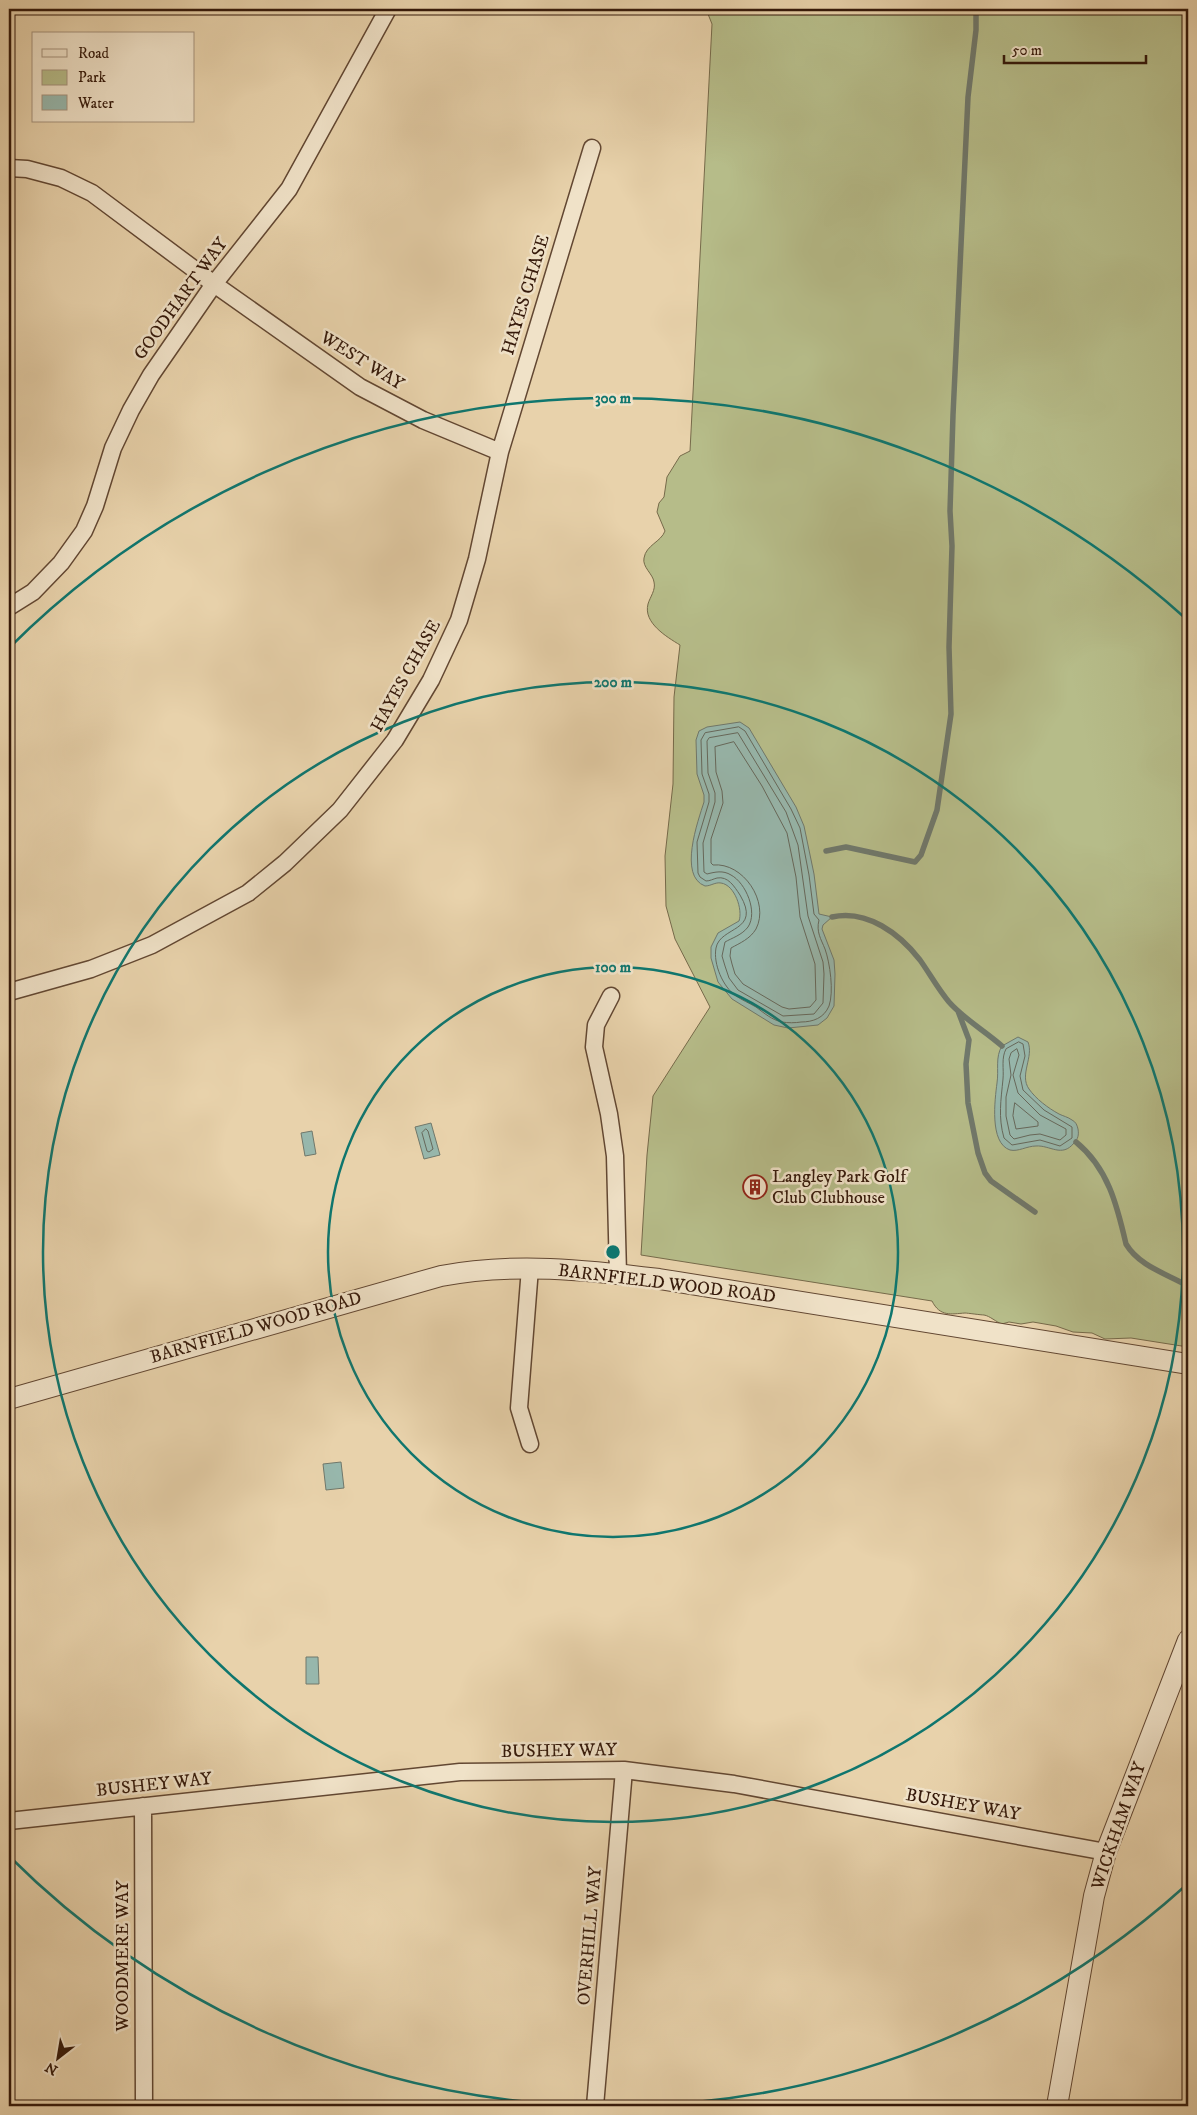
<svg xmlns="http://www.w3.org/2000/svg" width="1197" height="2115" viewBox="0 0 1197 2115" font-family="'IM FELL DW Pica',serif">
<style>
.green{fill:#b6bc89;stroke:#766a4a}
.water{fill:#97b7ac;stroke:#70786b}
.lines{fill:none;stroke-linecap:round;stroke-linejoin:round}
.shore{stroke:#66685b;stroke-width:1}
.stream{stroke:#70786b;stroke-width:5.5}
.minor-casing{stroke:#624732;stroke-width:19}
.tertiary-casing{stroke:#624732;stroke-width:22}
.minor{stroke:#f0e2c8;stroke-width:16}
.tertiary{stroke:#f0e2c8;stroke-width:20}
.ring{fill:none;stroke:#0f766e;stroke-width:2.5}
.labels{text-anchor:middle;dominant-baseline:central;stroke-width:5;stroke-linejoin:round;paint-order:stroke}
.street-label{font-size:18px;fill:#35190a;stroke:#f0e2c8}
.poi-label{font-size:18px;fill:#35190a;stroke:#f0e2c8;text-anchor:start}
.centre{fill:#0f766e;stroke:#f0e2c8;stroke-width:2.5}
.ring-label{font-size:15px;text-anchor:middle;font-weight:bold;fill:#0f766e;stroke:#f0e2c8;stroke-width:5;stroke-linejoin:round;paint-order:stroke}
</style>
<rect width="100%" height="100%" fill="#e8d2ab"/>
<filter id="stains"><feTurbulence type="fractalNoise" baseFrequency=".004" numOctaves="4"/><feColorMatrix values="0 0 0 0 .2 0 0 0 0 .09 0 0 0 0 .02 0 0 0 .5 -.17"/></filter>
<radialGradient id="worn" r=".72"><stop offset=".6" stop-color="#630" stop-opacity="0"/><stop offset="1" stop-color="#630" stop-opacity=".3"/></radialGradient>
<path class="green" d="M706,9H1188V1347L1131,1338L1105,1339L1092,1333L1073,1332L1056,1326L1033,1322L1021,1324L1009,1322L1002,1324C996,1322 990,1316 984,1315C981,1315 967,1313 965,1313C951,1314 940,1317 932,1301L641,1255L647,1155L653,1096L710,1007L675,939L666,906L665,856L673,784L674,697L680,645C667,637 643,623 648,604C650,597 656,590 654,582C653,574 642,567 644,558C646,545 661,542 665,531L657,512L659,503L664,497L667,477L680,456L690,451L712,24Z"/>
<path class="water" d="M740,722L749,728L796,807L804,826L814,874L819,914L832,917L823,925L822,929L834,960L835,974L834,1006L827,1018L818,1025L788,1028L774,1025L732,999L718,982L711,958V947L718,933L739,921C743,910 735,885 721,883C715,882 711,886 705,886C678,876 698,821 704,802V795L697,774L696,740L699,731L707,727Z
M1018,1037L1028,1042C1034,1057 1019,1075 1029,1089C1036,1099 1048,1108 1059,1114C1063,1116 1068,1117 1072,1120C1076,1122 1077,1125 1078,1129C1079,1135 1078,1139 1074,1143C1062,1158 1050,1145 1036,1146C1027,1146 1018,1152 1010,1150C989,1143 995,1099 997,1083C999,1070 995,1057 1002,1046Z
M431,1123L440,1155L424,1159L415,1127Z
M312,1131L316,1154L305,1156L301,1133Z
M341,1462L344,1488L326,1490L323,1464Z
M306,1657H318L319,1684H306Z"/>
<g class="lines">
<path class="shore" d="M739,727L745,731L791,809L800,828L809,875L814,914L819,920C816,932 821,939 825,949C830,963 834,992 829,1006C824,1018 813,1022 801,1022C795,1023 788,1023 782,1022C772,1020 764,1013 756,1007C749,1003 742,1000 736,996C723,987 713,964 716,948C720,926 762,932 740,895C734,886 728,876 717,878C713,879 710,881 706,881L700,877L698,873L697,842L709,802V794L702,774L701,740L705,733Z
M738,733L786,812L798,845L808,916L823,962L824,974L823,1003L814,1014L783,1016L738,990L729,978L725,966L722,956L725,942C732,938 742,935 748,927C758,912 746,883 731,875C723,870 715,872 707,874L704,872L703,843L715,802V793L708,773L707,741L709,738Z
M734,742L762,786L787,833L796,877L800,917L815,964L816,1000L810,1007L789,1009L782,1007L743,984L735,974L732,964L730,956L731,948C740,943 750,939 756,929C770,902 743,862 713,865L711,863V839L723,803L722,791L716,772L715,747Z
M1019,1042L1023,1044L1025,1056L1020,1076L1023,1090L1044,1110L1072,1127V1138L1060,1146L1040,1140L1012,1145L1004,1138C998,1117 1001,1100 1003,1079C1004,1069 1001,1058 1006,1049Z
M1017,1049L1019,1055L1013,1075L1018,1093L1040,1115L1066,1129V1135L1060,1140L1040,1134L1030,1135L1014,1139L1010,1135L1006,1116V1097L1011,1075L1009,1059L1011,1053Z
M1015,1103L1038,1122V1126L1016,1129L1013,1116Z
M426,1129L428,1131L433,1149L429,1152L427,1151L422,1133Z"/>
<path class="stream" d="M826,851L846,847L915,862L921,855L937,810L951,714L949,647L952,546L950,511L953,415L968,97L976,30V9
M832,917C867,909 900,934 920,960C930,974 938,989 949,1002C964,1019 985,1031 1002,1046
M958,1011L969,1040L966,1064L968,1103L978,1153L985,1173L991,1181L1035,1212
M1076,1142C1108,1168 1117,1205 1126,1244C1139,1266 1167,1274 1188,1286"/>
<g class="minor-casing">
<path id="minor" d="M9,168L27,169L61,178L92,193L214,284L360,387L423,420L500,452
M9,607L33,592L61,563L84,531L95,506L113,448L131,410L151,375L214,284L289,189L388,9
M9,992L91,969L152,945L248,893L285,863L340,810L395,740L431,680L459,620L477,559L500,452L592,148
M611,996L596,1025L594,1047L609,1114L615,1156L618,1274
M530,1268L519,1408L530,1444
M143,1806L144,2106
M9,1821L460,1772L624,1770L734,1784L1106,1852
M595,2106L624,1770"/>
</g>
<g class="tertiary-casing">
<path id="tertiary" d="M9,1399L441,1276C513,1262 587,1270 659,1279L1188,1364
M1057,2106L1094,1896L1106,1852L1188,1640"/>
</g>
<use href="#minor" class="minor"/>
<use href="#tertiary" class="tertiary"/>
</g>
<g class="ring">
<circle cx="613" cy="1252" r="285"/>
<circle cx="613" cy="1252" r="570"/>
<path d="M1184 1887A854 854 0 0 1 9 1856M9 648A854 854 0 0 1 1184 617"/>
</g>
<defs>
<g id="building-ring" transform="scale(1.25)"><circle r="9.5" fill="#f0e2c8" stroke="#8f2418" stroke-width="1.5"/><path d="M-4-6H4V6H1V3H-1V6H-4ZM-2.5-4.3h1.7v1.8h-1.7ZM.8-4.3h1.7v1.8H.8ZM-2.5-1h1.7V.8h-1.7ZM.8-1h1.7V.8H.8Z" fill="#8f2418"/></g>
</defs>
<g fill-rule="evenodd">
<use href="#building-ring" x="755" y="1187"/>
</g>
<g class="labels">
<g class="street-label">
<text transform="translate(526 295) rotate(-73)">HAYES CHASE</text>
<text transform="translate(181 299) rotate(-54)">GOODHART WAY</text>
<text transform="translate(362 361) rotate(32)">WEST WAY</text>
<text transform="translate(406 676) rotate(-61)">HAYES CHASE</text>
<text transform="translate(667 1284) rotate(7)">BARNFIELD WOOD ROAD</text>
<text transform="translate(256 1328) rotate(-16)">BARNFIELD WOOD ROAD</text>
<text transform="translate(559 1751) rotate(-1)">BUSHEY WAY</text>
<text transform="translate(154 1785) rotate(-6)">BUSHEY WAY</text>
<text transform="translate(963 1805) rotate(10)">BUSHEY WAY</text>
<text transform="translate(1119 1826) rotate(-71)">WICKHAM WAY</text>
<text transform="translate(590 1936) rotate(-85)">OVERHILL WAY</text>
<text transform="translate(123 1956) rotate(-90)">WOODMERE WAY</text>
</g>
<g class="poi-label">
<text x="772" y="1177">Langley Park Golf<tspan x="772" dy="21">Club Clubhouse</tspan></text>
</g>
</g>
<circle cx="613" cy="1252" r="8" class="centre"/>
<g class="ring-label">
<text x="613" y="403">300 m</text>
<text x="613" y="687">200 m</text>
<text x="613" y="972">100 m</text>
</g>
<rect width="1197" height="2115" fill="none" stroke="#e8d2ab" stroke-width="30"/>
<rect x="10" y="10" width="1177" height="2095" fill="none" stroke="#35190a" stroke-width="2.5"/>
<rect x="15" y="15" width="1167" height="2085" fill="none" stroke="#35190a"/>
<rect x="32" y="32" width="162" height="90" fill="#f0e2c8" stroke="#a5927c"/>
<rect x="42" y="49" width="25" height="8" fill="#f0e2c8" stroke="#a5927c"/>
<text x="78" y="58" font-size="15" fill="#35190a">Road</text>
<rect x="42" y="70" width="25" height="15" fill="#b6bc89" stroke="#a5927c"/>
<text x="78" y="82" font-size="15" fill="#35190a">Park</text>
<rect x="42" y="95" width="25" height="15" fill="#97b7ac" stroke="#a5927c"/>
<text x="78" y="108" font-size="15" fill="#35190a">Water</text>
<g transform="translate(58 2058) rotate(211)" stroke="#f0e2c8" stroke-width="4" paint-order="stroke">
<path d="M0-4L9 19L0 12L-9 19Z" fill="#35190a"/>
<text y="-8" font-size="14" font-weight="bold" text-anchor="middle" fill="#35190a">N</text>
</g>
<path d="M1004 55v8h142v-8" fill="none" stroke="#35190a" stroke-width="2.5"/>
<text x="1012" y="55" font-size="15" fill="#35190a" stroke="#f0e2c8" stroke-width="4" paint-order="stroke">50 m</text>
<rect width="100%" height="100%" filter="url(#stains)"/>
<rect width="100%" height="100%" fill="url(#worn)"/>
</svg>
